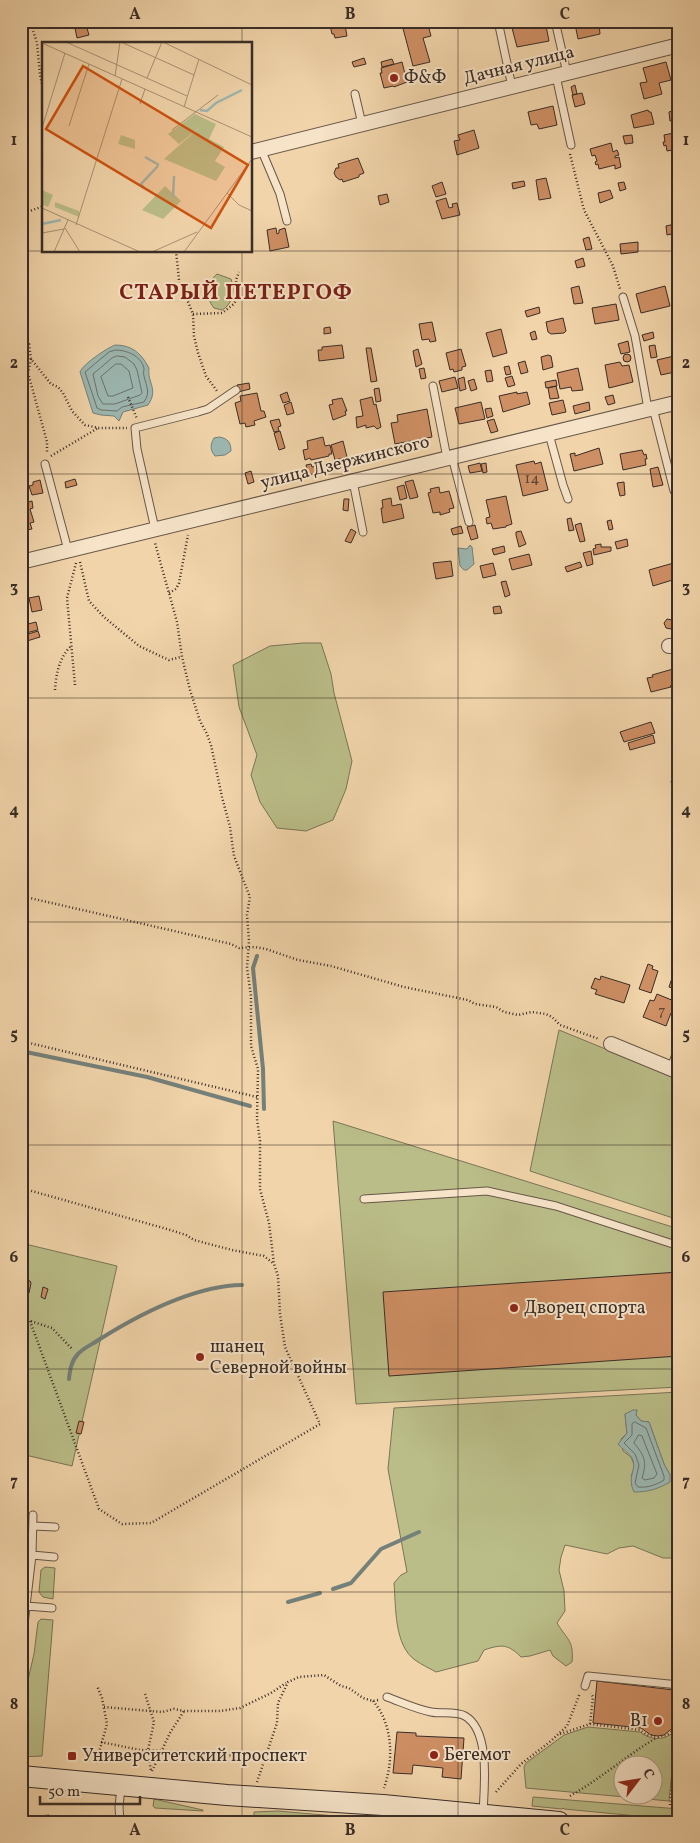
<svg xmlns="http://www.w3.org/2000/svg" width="700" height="1843" viewBox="0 0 700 1843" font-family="Vollkorn,serif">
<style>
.green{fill:#babd88;stroke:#7a7558;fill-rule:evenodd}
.water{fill:#9cb7b1;stroke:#74807a}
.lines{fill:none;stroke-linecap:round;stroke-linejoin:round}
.shore{stroke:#6a726c;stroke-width:1}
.stream{stroke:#74807a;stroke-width:4}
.building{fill:#ce8f64;stroke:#392d27}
.lane-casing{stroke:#675748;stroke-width:9}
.street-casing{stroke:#675748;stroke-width:16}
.secondary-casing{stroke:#392d27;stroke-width:22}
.path{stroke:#392d27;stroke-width:2.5;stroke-dasharray:1 2.5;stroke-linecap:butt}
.lane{stroke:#f6e3c8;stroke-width:7}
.street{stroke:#f6e3c8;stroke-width:14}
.secondary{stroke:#f6e3c8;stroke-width:20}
.grid{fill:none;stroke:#392d27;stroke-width:1;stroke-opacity:0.55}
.poi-dot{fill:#8f2418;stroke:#f6e3c8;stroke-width:2}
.labels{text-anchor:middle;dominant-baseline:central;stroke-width:4;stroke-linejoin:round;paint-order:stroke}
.number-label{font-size:15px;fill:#5e4636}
.street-label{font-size:18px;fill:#392d27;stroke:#f6e3c8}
.poi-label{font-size:18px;fill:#392d27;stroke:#f6e3c8;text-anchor:start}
.district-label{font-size:22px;font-weight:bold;letter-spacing:1px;fill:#7a1f14;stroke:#f6e3c8}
.inset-river{fill:none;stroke:#9cb7b1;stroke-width:2.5}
.inset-road{fill:none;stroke:#a79176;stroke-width:1}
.view{fill:#ce5210;fill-opacity:0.15;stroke:#ce5210;stroke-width:2.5}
.inset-edge{fill:none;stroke:#392d27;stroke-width:2.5}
.neatline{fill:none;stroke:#392d27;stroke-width:2}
.grid-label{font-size:16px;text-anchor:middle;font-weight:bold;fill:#392d27}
</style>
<rect width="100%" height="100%" fill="#f1d4aa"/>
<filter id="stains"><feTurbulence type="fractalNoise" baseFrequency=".004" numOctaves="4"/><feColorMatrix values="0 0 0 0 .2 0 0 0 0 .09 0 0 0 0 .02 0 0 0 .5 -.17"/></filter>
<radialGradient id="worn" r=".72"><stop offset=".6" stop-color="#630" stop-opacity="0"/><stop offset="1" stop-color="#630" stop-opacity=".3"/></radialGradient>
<path class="green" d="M217,274L231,279C235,290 233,304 222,310L214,308C205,297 206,283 217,274Z
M303,643H321L331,674L334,693L352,761L346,789L333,820L306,831L277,828L260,802L251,775L257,755L239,707L233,665L270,646Z
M559,1030L679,1079V1220L530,1171Z
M333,1121L679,1229V1387L356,1404Z
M21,1243L117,1266L72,1466L21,1454Z
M679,1392V1558H663L633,1546L619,1548L607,1554L565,1545L561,1557L559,1570L564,1591L565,1611L557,1623C567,1640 574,1640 572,1662L566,1666L553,1656L550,1650L530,1656L521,1657C508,1644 502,1644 484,1650L478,1661L436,1672C429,1668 422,1665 415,1660C394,1645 396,1607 394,1583L401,1575L407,1572L388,1469L394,1408ZM637,1410L636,1415L641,1421L649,1422L664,1464L670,1475L631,1476L635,1467L631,1457L623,1451L621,1439L627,1433L625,1414Z
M45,1567L55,1568L53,1599L43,1597L39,1592L41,1570Z
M41,1619L53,1620L42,1756L21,1757V1710L34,1654L38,1622Z
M588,1727L640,1732C652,1741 665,1741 676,1730L669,1801L526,1788L524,1767L526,1763L564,1735ZM622,1766H652V1796H622Z
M678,1742L679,1746V1802L672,1801Z
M533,1797L679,1809V1820L564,1809L563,1808L562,1809L532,1806Z
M154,1799L203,1810V1811L155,1808L153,1806Z
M278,1811L335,1816L345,1820L254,1816V1812Z"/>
<path class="water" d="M115,345C132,345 141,353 149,368C147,383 159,389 148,405L123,412L119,421L114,416L101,415L93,413L80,372C83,364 107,348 115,345Z
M219,437C227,438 231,442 231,451L225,455L215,456C210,450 210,445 214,438Z
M470,545L472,547L474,564L467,570H464L460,566L458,548L467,549Z
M633,1410H637L636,1415L641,1421L649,1422L664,1464L670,1475V1482C658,1489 648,1492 634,1492C626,1476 638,1469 632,1458C629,1453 622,1449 618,1444L627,1433L625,1414Z"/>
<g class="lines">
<path class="shore" d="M116,350C127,350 141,356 144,368C144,371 143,373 144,376C146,386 151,392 144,402L122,407L117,411L101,410L97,408L85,372L109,352Z
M117,356L125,357L134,364L137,370L142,393L140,395L115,404H103L98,396L93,374L112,358Z
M116,364H121L129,371L133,388L113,396H108L101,377Z
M635,1422L646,1428L664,1476V1480C656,1485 647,1488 638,1487L635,1483L639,1465L635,1454L624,1443L632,1435V1424Z
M639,1435L642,1436L657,1474L654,1478L645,1480L642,1478C647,1462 645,1456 634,1443Z"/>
<path class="stream" d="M257,956L253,968L263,1069L264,1109
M21,1051L147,1077L250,1106
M69,1379C70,1370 71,1361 78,1354C83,1348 93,1344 100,1339C140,1314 194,1286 242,1285
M333,1589L351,1583L381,1549L419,1532
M288,1602L320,1593"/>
</g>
<path class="building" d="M84,21H89L90,27L87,28L89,35L77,38L74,23Z
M329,21H340L341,26L345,25L347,36L335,38L334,34H332Z
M401,21H427L431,36L423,38L430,62L413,66Z
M521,21H525L526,27L540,23L541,27L546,26L549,41L517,47L511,24Z
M588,21L599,23L600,34L578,39L575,24Z
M628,21H646V22L629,26Z
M364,58L366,64L354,67L352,62Z
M392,59L394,64L382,67L381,62Z
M402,62L407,82L394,87L393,86L384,88L380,73H382L381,68Z
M666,62L671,80L659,83L662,94L644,99L640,83L647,82L643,68Z
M575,85L577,94L573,95L571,87Z
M582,93L585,104L575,107L572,95Z
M553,106L557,125L539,129L537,124L531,125L528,112Z
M648,110L649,112H651L654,124L634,128L631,115Z
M675,110L677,119L670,121L669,112Z
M474,130L479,148L457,155L454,141L460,140L458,135Z
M679,132V153L678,149L667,151L666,145L664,146L663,142H665L664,135Z
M632,135L633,143L625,144L623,136Z
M611,143L613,152L617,150L619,155L615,156V158L619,157L621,167L615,169V165L599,169L598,164L596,165L595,162L597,161L595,155L592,156L590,149Z
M358,158L364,173L359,175V177L343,182L342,179L340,180L336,177L334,173L336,168H339L338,164Z
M546,178L551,198L539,200L536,180Z
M524,181L525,186L513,189L512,183Z
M442,182L446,194L436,197L432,186Z
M624,182L626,189L620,191L618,183Z
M610,190L613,198L600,203L598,193Z
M387,194L389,202L380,205L378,196Z
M446,198L449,208L453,207L452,204L457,203L460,215L442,219L436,201Z
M679,223V237L672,238L671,234L667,235L666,226Z
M276,228L277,234L279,233V230L285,228L289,247L270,251L267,230Z
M589,237L592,249L586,250L583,239Z
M638,242V252L621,254L620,244Z
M583,258L585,266L577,268L575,261Z
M579,286L583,303L574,304L571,288Z
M665,286L670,306L641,313L636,294Z
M616,304L619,320L595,324L592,308Z
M539,307L540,313L527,317L525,311Z
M563,318L566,331L564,333L551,334L548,332L546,322Z
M432,322L436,341L430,342L429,339L422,340L419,324Z
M330,327L331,333L324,334V328Z
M501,329L507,353L493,357L486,333Z
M535,331L537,339L532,340L530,333Z
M653,332L654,338L644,341L642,335Z
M628,341L630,352L621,354L618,344Z
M342,345L344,358L319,361L318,350H322V347Z
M655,345L657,357L651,358L649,346Z
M366,348H371L377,381L371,382Z
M418,349L422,364L416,367L413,351Z
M461,349L466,366L462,367V370L454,372L453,369L450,370L446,353Z
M679,351V371L661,375L657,360L674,356L673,353Z
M623 358a4 4 0 1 1 8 0a4 4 0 1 1-8 0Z
M548,355L551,356L553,367L543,370L541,357Z
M525,361L528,372L521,374L518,363Z
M620,362L622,366L629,365L633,382L609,388L605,365Z
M509,366L511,374L506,375L504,367Z
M424,368L426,378L421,379L419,369Z
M578,368L583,390L572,391L571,387L560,389L557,373Z
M491,370L493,381L487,382L485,371Z
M512,376L515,385L508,387L505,378Z
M455,377L458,388L442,392L439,381Z
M464,377L466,389L460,391L458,379Z
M474,379L477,389L471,391L468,381Z
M556,380L557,386L546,388L545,382Z
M249,383L250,389L238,392L237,385Z
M556,386L559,398L550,399L548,388Z
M379,388L381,401L376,402L374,389Z
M287,392L290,401L283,403L280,395Z
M517,392V394L527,392L530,404L503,412L499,396Z
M257,393L261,411H264L266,417L254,421L255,425L246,427L245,423L240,424L235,403L241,401L240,396Z
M613,395L615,403L608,405L605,397Z
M372,397L374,405L376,404L381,427L377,429L374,426L366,428V425L357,428L356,417L363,416L360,400Z
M342,398L347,411H345L346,415L333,420L329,405L333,404L332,400Z
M563,400L566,412L552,415L549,403Z
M291,402L294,413L287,415L284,405Z
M481,402L485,419L459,424L455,408Z
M589,402L590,410L575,414L573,406Z
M491,408L493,416L487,418L485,409Z
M427,409L432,437L395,444L391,423L398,422L397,415Z
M279,419L281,426L278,427L279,431L274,432L270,421Z
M494,419L498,431L491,433L487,421Z
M679,423V456L677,455L675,447L678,443L673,425Z
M280,431L285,448L279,450L274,433Z
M323,437L325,446L330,445L332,454H329V456L311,460L310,458L305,460L303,450L308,449L307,441Z
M343,441L347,457L335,460L331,445Z
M599,448L603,464L574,471L570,454L575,453V456Z
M642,450L644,455L646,454L647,459H645L646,465L623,470L620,454Z
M534,461L535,464L541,462L548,490L523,496L516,465Z
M338,463L340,469L333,471L331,466Z
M480,463L482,471L470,473L468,466Z
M486,463L487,472L483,473L481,464Z
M311,464L312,467L316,466L318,473L309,475L306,465Z
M658,467L663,485L653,487L650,469Z
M251,471L254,482L248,484L245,473Z
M679,474V492L674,475Z
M75,479L77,485L66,488L65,482Z
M40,480L43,493L32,495L29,486L33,485V482Z
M413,480L418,497L410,499L405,482Z
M624,482L625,495L620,496L617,483Z
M404,485L407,498L400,500L397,487Z
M439,487L440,493L449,491L454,508L449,509L450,512L440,515V512L433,513L428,493L431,492L430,489Z
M506,496L512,524L506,526V527L493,529L491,523L487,524L486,518L490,517L486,500Z
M391,498L392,506L401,504L404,518L383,523L381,508H383L382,500Z
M344,499H349L348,511L343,510Z
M32,501L33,508L30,509L34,522L30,523L32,529L21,531V504Z
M571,518L574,530L569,531L567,519Z
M611,520L613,529L609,530L607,521Z
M581,523L585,541L580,542L575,525Z
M475,525L478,538L471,540L467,527Z
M461,526L463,533L453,535L451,529Z
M351,529L356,532L351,543L345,541Z
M521,531L526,544L519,547L516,535V532Z
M627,539L628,546L617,549L615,542Z
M601,544V547H611V551L594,555L593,549L596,548L595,545Z
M504,546L505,552L494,555L492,549Z
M591,551L593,564L587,566L583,553Z
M529,554L532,565L512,570L509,559Z
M451,561L453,576L436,579L433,563Z
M580,562L582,567L567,572L565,567Z
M677,562L679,578L653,586L649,570Z
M493,563L496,575L483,578L480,566Z
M506,581L510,595L505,597L501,582Z
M39,596L42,610L32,612L29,598Z
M500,606L502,613L494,614L493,607Z
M667,619L672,620L674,625L671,629L666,628L664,623Z
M36,622L38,630L26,633L24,625Z
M38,631L40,637L27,641L25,635Z
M673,669V672L679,671V684L670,686L671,687L651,692L647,678L653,677L652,675Z
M651,722L655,733L624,742L620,732Z
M653,735L655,743L630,750L628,743Z
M679,780V784L672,786L671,781Z
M679,794V806H675V795Z
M675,941H679V958H674Z
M648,964L653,966L652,969L658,971L651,993L639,989Z
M673,975L679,977L678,994L673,993L674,989L669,987Z
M601,976L630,985L624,1003L595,994L597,990L591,988L595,978L600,980Z
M657,994L679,1003L676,1015L671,1013L666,1026L643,1017L650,1000L654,1001Z
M679,1272V1356L389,1376L383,1292Z
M25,1280L30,1281L31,1283L29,1293L23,1292Z
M43,1287L48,1289L45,1299L41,1297Z
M79,1421L84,1422L81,1434L76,1433Z
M597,1681L674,1690L673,1702L678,1714L674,1727L664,1735L658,1736L651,1735L641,1728L593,1723Z
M397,1732L416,1733V1736L464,1738L461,1779L442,1777L443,1768L413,1765L412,1774L393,1773Z
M49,1815V1818L56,1817L57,1822H21V1818Z
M94,1816L95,1822H62V1820Z"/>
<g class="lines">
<g class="lane-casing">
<path id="lane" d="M498,21L512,87
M555,21L567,73
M556,76L571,145
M355,94L362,124
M261,149L280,194L287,221
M623,297L635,336L648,409
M433,386L447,458
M653,408L674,491
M549,434L563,485L568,499
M452,457L469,522
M45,464L68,550
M353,481L363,532
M155,529L137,449L135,428L198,412L208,409L236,390
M671,1068L679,1046
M364,1199L487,1191L556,1206L679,1246
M33,1515L32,1555L26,1606L52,1608
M33,1526L55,1527
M32,1555L54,1557
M21,1602L26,1606L21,1653
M585,1686L588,1676L679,1685
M387,1697C401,1702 416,1709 431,1712C441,1714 456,1711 465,1716C491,1731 484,1788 483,1814
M120,1822L119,1807L121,1787"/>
</g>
<g class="street-casing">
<path id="street" d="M251,152L679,45
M21,562L679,402
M669,646H679
M611,1044L679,1072"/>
</g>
<g class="secondary-casing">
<path id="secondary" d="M21,1776L227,1795L383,1805L559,1822"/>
</g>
<path class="path" d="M30,21L37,43L40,75L44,92
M570,154L584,210L613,266L620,289
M21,214L44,206
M176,251L179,280L193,314L194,336L198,353L206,376L217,391
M193,314L222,313L234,304L237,298L236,280L239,272
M21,337L29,344L31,359L51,384L58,387L63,393L72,411L85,425L99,428H127
M31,359L28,373L47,442V454
M128,397L137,419
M51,456L98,428
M80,562L89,601L104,617L139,646L169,660L181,657
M169,593L176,589L179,583L188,535
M75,685L67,598L76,563
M55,690C56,674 59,658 71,646
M21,896L231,944L239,948L255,947L266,949L298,960L331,966L404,987L468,1000L475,1004L496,1007L504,1012L518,1015L532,1012L546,1014L552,1017L560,1025L599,1039
M21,1041L257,1097
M21,1188L167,1229L186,1235L194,1240L232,1250L264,1256L274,1264
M21,1318L52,1328L73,1350
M30,1321L99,1509L122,1524L151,1523L320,1424L285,1347L280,1314L278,1276L274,1264L269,1223L260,1189V1141L257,1119L258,1069L251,1046V996L247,968L249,941L247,915L250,897L234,856L230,827L222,797L211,745L207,734L200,721L190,690L182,657L177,622L155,543
M145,1694L154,1722L148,1750L151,1772
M373,1701C393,1724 394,1760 384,1788
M104,1707L162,1712L174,1709L184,1711H220L240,1708L271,1693L286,1683
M590,1724L593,1697L591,1693
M560,1734L590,1724L640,1730L647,1735L658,1737L667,1735L679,1727
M101,1742L140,1750L189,1752L250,1757L259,1758L266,1755
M96,1763L107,1724L102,1698L97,1686
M152,1771L170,1733L184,1711
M257,1782L277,1723L278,1703L288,1682L299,1677L324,1675L341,1686L349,1688L363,1698L373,1701L378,1700
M496,1792L521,1764L551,1741L567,1726L580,1693
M570,1796C600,1779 626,1756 656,1738
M670,1805L677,1727
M247,1819L252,1822
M285,1821V1822"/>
<use href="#lane" class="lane"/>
<use href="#street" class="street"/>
<use href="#secondary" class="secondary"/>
</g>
<path class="grid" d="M242,21V44M458,21V1822M21,251H44M242,251V1822M251,251H679M21,474H679M21,698H679M21,922H679M21,1145H679M21,1369H679M21,1592H679"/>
<g class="poi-dot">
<circle cx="394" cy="78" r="5"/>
<circle cx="514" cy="1308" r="5"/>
<circle cx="200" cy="1357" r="5"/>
<circle cx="658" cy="1721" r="5"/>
<circle cx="434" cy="1755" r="5"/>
<rect x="67" y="1751" width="10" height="10" rx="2.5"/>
</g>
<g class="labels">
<g class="number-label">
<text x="532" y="479">14</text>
<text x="662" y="1011">7</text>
</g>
<g class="street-label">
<text transform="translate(519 66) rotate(-14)">Дачная улица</text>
<text transform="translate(345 463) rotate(-14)">улица Дзержинского</text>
</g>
<g class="poi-label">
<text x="404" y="78">Ф&amp;Ф</text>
<text x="524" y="1308">Дворец спорта</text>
<text x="210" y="1347">шанец<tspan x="210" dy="21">Северной войны</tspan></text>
<text x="648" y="1721" text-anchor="end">В1</text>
<text x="444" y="1755">Бегемот</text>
<text x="82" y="1756">Университетский проспект</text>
</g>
<g class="district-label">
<text x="236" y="293">СТАРЫЙ ПЕТЕРГОФ</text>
</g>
</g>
<g transform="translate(42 42)">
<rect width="210" height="210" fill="#f1d4aa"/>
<path d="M153,72L174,82L167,97L182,105L173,119L183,125L174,139L122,117L159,84L137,102L126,92ZM79,93L93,98V107L76,102ZM123,144L139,159L121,177L100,168ZM0,148L11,153L6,165L0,162ZM13,160L37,169V175L13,165Z" fill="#babd88"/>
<path class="inset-river" d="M158,68L165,69L174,61L200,48M103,115L117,123M102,146L99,142L116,124M131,155L132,134M0,182L19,178"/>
<path class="inset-road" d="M24,0L145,54M79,0L152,33M121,0L210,43M0,1L210,95M73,34L78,0M105,36L120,0M98,62L103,47M142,65L157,17M27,84L47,22M0,86L23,11M130,88L176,53M185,151L197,163L210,169M0,166L98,210M34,183L80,37M23,186L38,210M0,191L22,187M12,210L26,178M110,210L155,190M142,210L210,117"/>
<path class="view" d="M41,24L206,123L169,186L4,87Z"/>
<rect width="210" height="210" class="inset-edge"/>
</g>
<rect width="700" height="1843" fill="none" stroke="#f1d4aa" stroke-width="55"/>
<g transform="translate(638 1780) rotate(59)"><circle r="24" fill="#f6e3c8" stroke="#aa9a88"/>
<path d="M0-4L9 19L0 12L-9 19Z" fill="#8f2418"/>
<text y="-8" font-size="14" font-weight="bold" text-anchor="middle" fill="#392d27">С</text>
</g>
<path d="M40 1796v8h100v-8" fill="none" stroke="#392d27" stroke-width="2.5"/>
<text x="48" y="1796" font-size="15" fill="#392d27" stroke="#f6e3c8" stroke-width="4" paint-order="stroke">50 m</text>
<rect x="28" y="28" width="644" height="1788" class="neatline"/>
<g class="grid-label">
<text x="135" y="19">A</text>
<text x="350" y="19">B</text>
<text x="565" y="19">C</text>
<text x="14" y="145">1</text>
<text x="686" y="145">1</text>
<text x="14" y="368">2</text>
<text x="686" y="368">2</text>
<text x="14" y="592">3</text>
<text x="686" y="592">3</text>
<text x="14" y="815">4</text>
<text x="686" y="815">4</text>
<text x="14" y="1039">5</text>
<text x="686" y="1039">5</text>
<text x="14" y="1262">6</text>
<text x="686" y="1262">6</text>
<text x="14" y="1486">7</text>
<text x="686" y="1486">7</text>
<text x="14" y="1709">8</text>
<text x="686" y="1709">8</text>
<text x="135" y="1835">A</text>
<text x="350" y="1835">B</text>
<text x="565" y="1835">C</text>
</g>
<rect width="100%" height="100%" filter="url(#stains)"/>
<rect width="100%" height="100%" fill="url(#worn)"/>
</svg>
